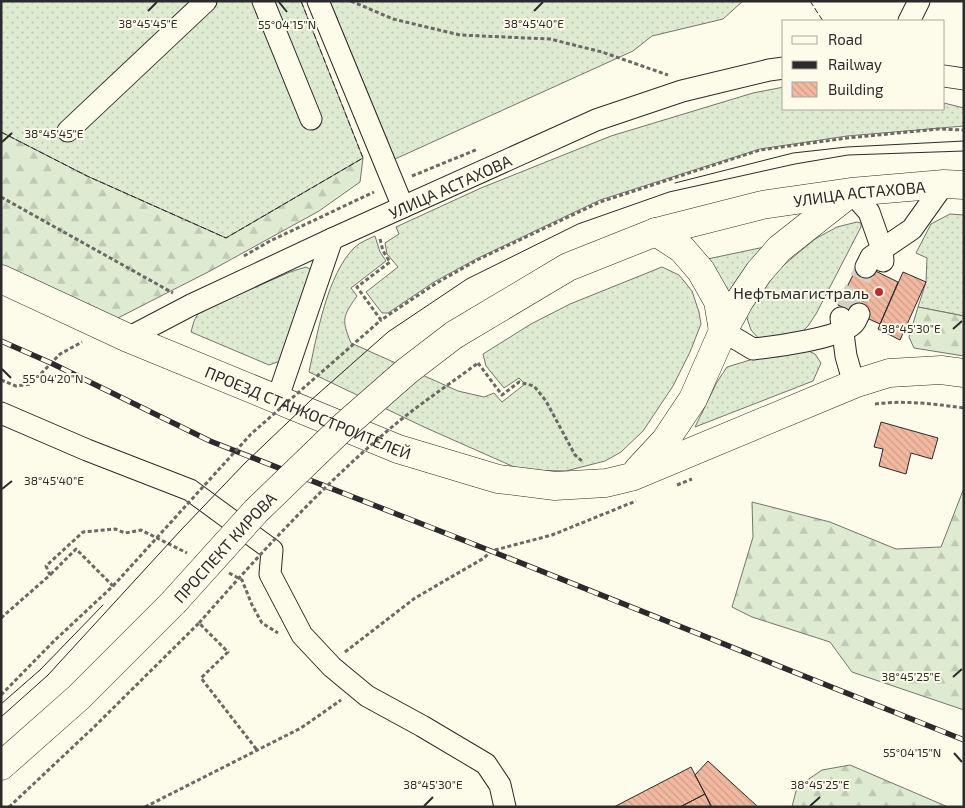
<svg xmlns="http://www.w3.org/2000/svg" width="965" height="808" viewBox="0 0 965 808" font-family="'Exo 2',sans-serif">
<style>
.grass{fill:url(#grass-dots);stroke:#74746e}
.forest{fill:url(#forest-firs);stroke:#74746e}
.building{fill:url(#building-back-hatch);stroke:#2b2b2b}
.lines{fill:none;stroke-linecap:round;stroke-linejoin:round}
.minor-tunnel{stroke:#d3d1c4;stroke-width:21;stroke-dasharray:21 11;stroke-linecap:butt}
.minor-casing{stroke:#2b2b2b;stroke-width:23}
.major-casing{stroke:#2b2b2b;stroke-width:29}
.path{stroke:#6a6964;stroke-width:3;stroke-dasharray:4 2.5;stroke-linecap:butt}
.minor{stroke:#fdfbea;stroke-width:21}
.major{stroke:#fdfbea;stroke-width:28}
.tram{stroke:#2b2b2b;stroke-width:1}
.rail-casing{stroke:#2b2b2b;stroke-width:5.5}
.rail{stroke:#fdfbea;stroke-width:4;stroke-dasharray:11;stroke-linecap:butt}
.major-bridge-casing{stroke:#2b2b2b;stroke-width:29;stroke-linecap:butt}
.path-bridge{stroke:#6a6964;stroke-width:3;stroke-dasharray:4 2.5;stroke-linecap:butt}
.major-bridge{stroke:#fdfbea;stroke-width:28}
.fence{stroke:#2b2b2b;stroke-width:1;stroke-dasharray:6 2.5;stroke-linecap:butt}
.ticks{fill:none;stroke:#2b2b2b;stroke-width:2}
.poi-dot{fill:#c62828;stroke:#fdfbea;stroke-width:2}
.labels{text-anchor:middle;dominant-baseline:central;stroke-width:4;stroke-linejoin:round;paint-order:stroke}
.street-label{font-size:16px;fill:#2b2b2b;stroke:#fdfbea}
.poi-label{font-size:16px;fill:#2b2b2b;stroke:#fdfbea;text-anchor:end}
.ticks-label{font-size:12px;text-anchor:middle;fill:#2b2b2b;stroke:#fdfbea;stroke-width:4;stroke-linejoin:round;paint-order:stroke}
</style>
<defs>
<pattern id="grass-dots" width="8" height="8" patternUnits="userSpaceOnUse" patternTransform="scale(1.25)"><rect width="8" height="8" fill="#deebd1"/><path d="M2 2h.1M6 6h.1" fill="none" stroke="#bfcab4" stroke-width="1.8" stroke-linecap="round"/></pattern>
<pattern id="forest-firs" width="22" height="20" patternUnits="userSpaceOnUse" patternTransform="scale(1.25)"><rect width="22" height="20" fill="#deebd1"/><path d="M5 1l3.5 6h-7zM16 11l3.5 6h-7z" fill="#bfcab4"/></pattern>
<pattern id="building-back-hatch" width="6" height="6" patternUnits="userSpaceOnUse" patternTransform="scale(1.25)"><rect width="6" height="6" fill="#f2b8a0"/><path d="M-1 5l2 2M0 0l6 6M5-1l2 2" fill="none" stroke="#d09e8a"/></pattern>
</defs>
<rect width="100%" height="100%" fill="#fdfbea"/>
<path class="grass" d="M1,1H301L363,158L226,238L87,176L1,132Z
M330,1H743L723,19L652,36L633,51L395,159Z
M784,87V109H944V103L964,108V126L847,136L760,149L600,200L476,259L434,282L388,313H382L366,292L398,267L387,254L385,243L399,234L396,227L481,188L611,136L753,93Z
M950,214L964,215V316L918,307L926,282L927,258L916,253L931,224Z
M857,222L861,223V227L816,314L808,326L792,341L760,340L751,330L746,315L755,289L815,239L837,227Z
M375,236L380,252L386,261L351,288L357,296C343,316 341,319 351,343L458,391L484,397L494,393L502,402L525,384L519,378L504,388L486,366L483,354L531,324L570,304L662,267L679,275L692,291L699,312L701,324L690,352L673,386L643,431L621,452L605,461L566,471L521,470L424,427L309,372C317,335 327,274 355,247C360,242 369,239 375,236Z
M774,245L727,293L698,261Z
M306,267L312,270L283,360L269,365L191,332L194,321L199,312L290,272Z
M802,348L815,354L821,363L813,381L695,427L717,382L727,367L783,350Z"/>
<path class="forest" d="M1,132L87,176L226,238L363,158L360,182L319,211L210,271L106,324L1,271Z
M918,307L964,316V356L914,348L909,337Z
M964,488V710L852,672L830,642L752,617L732,607L753,537L752,502L830,522L896,549L941,547Z
M850,765L948,807H792L797,787L822,770Z"/>
<path class="building" d="M859,263L898,282L880,324L838,305Z
M903,272L926,282L900,340L878,329Z
M881,422L938,438L932,459L911,453L906,474L879,466L883,449L874,447Z
M708,761L758,807H712L695,775Z
M691,767L705,794L680,807H614Z
M705,794L711,807H680Z"/>
<g class="lines">
<path class="minor-tunnel" d="M846,308L866,267"/>
<g class="minor-casing">
<g id="minor">
<path d="M263,1L311,119"/>
<path d="M318,1L403,207"/>
<path d="M909,21L919,1"/>
<path d="M944,76L964,79"/>
<path d="M68,131L206,1"/>
<path d="M851,192L869,212L882,249L883,261"/>
<path d="M866,267L871,257L912,229L944,184"/>
<path d="M841,318L846,356L854,384"/>
<path d="M723,331L753,349C773,347 841,338 853,324C856,322 857,317 859,314"/>
<path id="s1" d="M128,338L191,305L332,239L596,120L682,91L769,70L784,68"/>
<path d="M277,400L332,239"/>
<path d="M1,413L87,450L190,490L272,550L270,574L302,635L332,667L367,696L422,726L486,764L500,785L505,807"/>
</g>
</g>
<g class="major-casing">
<g id="major">
<path d="M656,232L682,249L701,271L718,301L723,331"/>
<path id="s2" d="M1,279L128,338L398,449L498,479L555,486L606,483L631,477L854,384L889,373L941,370L964,373"/>
<path id="s3" d="M454,335L568,267L656,232L762,205L851,192L944,184L964,185"/>
<path d="M638,470L665,441L693,399L723,331L740,300L759,272L779,249L850,193"/>
<path d="M1,766L79,697L173,603"/>
</g>
</g>
<path class="path" d="M351,1L393,19L460,35L550,39L602,52L668,75
M412,176L478,149
M1,197L173,293
M380,239L383,251L390,262L357,287L381,320L435,284L477,260L600,202L760,150L847,138L939,129L964,130
M244,256L270,241L374,192
M478,363L502,395L519,382L534,386L546,401L575,455L582,461
M1,380L16,386L31,384L60,354L82,342
M875,404C904,400 935,404 964,408
M677,485L692,479
M229,573L242,580L252,605L262,623L278,633
M1,618L50,575L46,566L83,532L115,529L125,533L141,530L187,553
M345,652L415,598L484,558L491,551L552,535L636,501
M1,695L54,641L113,586L76,549L50,575
M9,807L93,728L199,623L228,652L201,678L257,750
M145,807L301,728L341,700"/>
<use href="#minor" class="minor"/>
<use href="#major" class="major"/>
<path class="tram" d="M675,183L793,153L847,147L964,141
M1,704L40,670L103,605
M1,717L48,675L181,530L244,464L310,401L388,332L467,279L578,224L669,192L795,164L848,155L964,151"/>
<g class="rail-casing">
<path id="rail" d="M1,341L51,363L210,441L491,551L964,740"/>
</g>
<use href="#rail" class="rail"/>
<g class="major-bridge-casing">
<g id="major-bridge">
<path id="s4" d="M173,603L256,511L343,427L407,371L454,335"/>
</g>
</g>
<path class="path-bridge" d="M113,586L251,434L381,320
M199,623C258,556 318,490 386,432C415,407 447,386 478,363"/>
<use href="#major-bridge" class="major-bridge"/>
<path class="fence" d="M810,1L823,21
M1,132L87,176L226,238L363,158L301,1"/>
</g>
<path class="ticks" d="M279,2L287,12M148,11L157,2M534,11L543,2M2,142L12,133M953,329L962,321M2,369L11,378M2,489L12,481M953,677L962,669M954,753L962,762M424,806L433,797M810,806L820,797"/>
<circle class="poi-dot" cx="879" cy="292" r="5"/>
<g class="labels">
<g class="street-label">
<text stroke="none"><textPath href="#s1" startOffset="356">УЛИЦА АСТАХОВА</textPath></text>
<text stroke="none"><textPath href="#s3" startOffset="435">УЛИЦА АСТАХОВА</textPath></text>
<text stroke="none"><textPath href="#s2" startOffset="335">ПРОЕЗД СТАНКОСТРОИТЕЛЕЙ</textPath></text>
<text stroke="none"><textPath href="#s4" startOffset="76">ПРОСПЕКТ КИРОВА</textPath></text>
</g>
<g class="poi-label">
<text x="869" y="292">Нефтьмагистраль</text>
</g>
</g>
<g class="ticks-label">
<text x="148" y="28">38°45'45"E</text>
<text x="534" y="28">38°45'40"E</text>
<text x="287" y="29">55°04'15"N</text>
<text x="54" y="138">38°45'45"E</text>
<text x="911" y="333">38°45'30"E</text>
<text x="53" y="383">55°04'20"N</text>
<text x="54" y="485">38°45'40"E</text>
<text x="911" y="681">38°45'25"E</text>
<text x="912" y="757">55°04'15"N</text>
<text x="433" y="789">38°45'30"E</text>
<text x="820" y="789">38°45'25"E</text>
</g>
<rect width="965" height="808" fill="none" stroke="#2b2b2b" stroke-width="5"/>
<rect x="782" y="20" width="162" height="90" fill="#fdfbea" stroke="#a9a89e"/>
<rect x="792" y="36" width="25" height="8" fill="#fdfbea" stroke="#a9a89e"/>
<text x="828" y="45" font-size="15" fill="#2b2b2b">Road</text>
<rect x="792" y="61" width="25" height="8" fill="#2b2b2b" stroke="#a9a89e"/>
<text x="828" y="70" font-size="15" fill="#2b2b2b">Railway</text>
<rect x="792" y="82" width="25" height="15" fill="url(#building-back-hatch)" stroke="#a9a89e"/>
<text x="828" y="95" font-size="15" fill="#2b2b2b">Building</text>
</svg>
